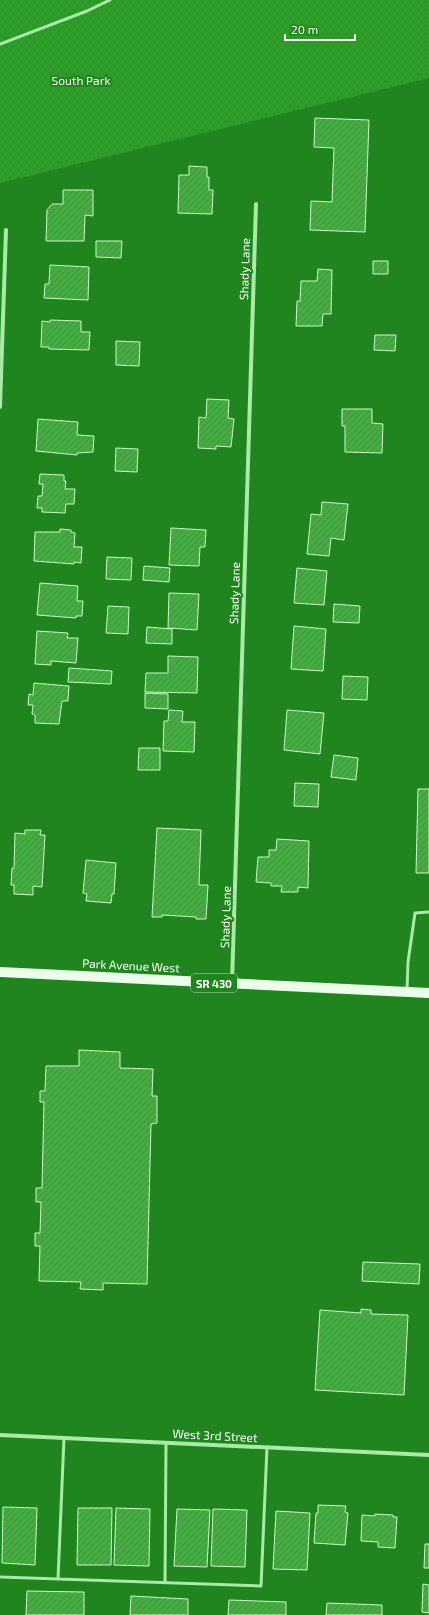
<svg xmlns="http://www.w3.org/2000/svg" width="429" height="1615" viewBox="0 0 429 1615" font-family="'Exo 2',sans-serif">
<style>
.park{fill:url(#park-dots)}
.building{fill:url(#building-hatch);stroke:#ccf8ca}
.lines{fill:none;stroke-linecap:round;stroke-linejoin:round}
.lane{stroke:#a8eaa6;stroke-width:3}
.street{stroke:#a8eaa6;stroke-width:4}
.primary{stroke:#eafeea;stroke-width:10}
.labels{text-anchor:middle;dominant-baseline:central;stroke-width:4;stroke-linejoin:round;paint-order:stroke}
.shield{fill:#20851e;stroke:#bcdabc;stroke-width:1}
.shield-label{font-size:11px;font-weight:bold;fill:#fff}
.park-label{font-size:12px;fill:#f0fdef;stroke:#20851e}
.street-label{font-size:12px;fill:#fff;stroke:#20851e}
</style>
<defs>
<pattern id="park-dots" width="8" height="8" patternUnits="userSpaceOnUse"><rect width="8" height="8" fill="#2c9e27"/><path d="M2 2h.1M6 6h.1" fill="none" stroke="#378134" stroke-width="1.8" stroke-linecap="round"/></pattern>
<pattern id="building-hatch" width="6" height="6" patternUnits="userSpaceOnUse"><rect width="6" height="6" fill="#46ac42"/><path d="M-1 1l2-2M0 6l6-6M5 7l2-2" fill="none" stroke="#488f45"/></pattern>
</defs>
<rect width="100%" height="100%" fill="#20851e"/>
<path class="park" d="M0,0H429V78L0,183Z"/>
<path class="building" d="M315,118L369,120L365,232L310,230L311,201L332,202L334,148L314,147Z
M189,166L207,167V177H209V190H213L212,214L178,213L179,175H189Z
M63,190H93V216L85,215L84,241H46L47,210L52,204H63Z
M96,241H122L121,258L96,257Z
M373,261H388V274H373Z
M50,265L89,267L88,300L44,298L45,284H49Z
M318,269L332,270L331,314H323L322,326H296L297,301H300L301,281H317Z
M50,320L81,321V332H90L89,350L49,349V347H41L42,321L50,322Z
M375,335H396L395,351L374,350Z
M116,341L140,342L139,366L116,365Z
M207,399L229,400L228,418L234,419L231,447L216,446V449L198,448L199,417L206,418Z
M342,409H372V423L383,424L382,453L345,452V426H342Z
M38,419L78,422L77,435L94,436L93,452L77,453V455L36,451Z
M116,448L138,449L137,472L115,471Z
M40,474L64,475V481H66L65,489H75L74,504H66L65,513L42,512V508H37L38,496H42L43,484H39Z
M322,502L348,504L344,540L331,538L329,556L307,554L311,514L321,515Z
M171,528L206,530L205,547H200L199,566L169,565Z
M60,529L71,530V532L75,533L74,547H82L81,563L74,562V564L34,561L35,532H60Z
M107,557L132,558L131,580L106,579Z
M144,566L170,568L169,582L143,580Z
M297,568L327,571L324,605L294,603Z
M40,583L78,586L77,601H83L82,616H76V618L37,615Z
M169,593L199,594L197,630L168,628Z
M334,604L360,606L359,623L333,622Z
M108,606L129,607L128,634L106,633Z
M294,626L326,629L323,671L291,669Z
M147,627L172,629V644L146,643Z
M37,631L68,633L67,638H78L76,663L51,661V665L35,664Z
M168,656L198,657L197,693L145,692L146,673H168Z
M69,668L112,671L111,684L68,682Z
M343,676L368,677L367,700L342,699Z
M34,683L69,686L68,701H62L59,724L35,723V715L32,714L33,705H28L29,694L33,695Z
M145,693L168,694V709L145,708Z
M169,710L183,711L182,722H195L194,752L163,751L164,721H168Z
M287,710L324,713L320,754L284,750Z
M139,748H160V770H138Z
M334,755L358,758L356,780L331,777Z
M295,783L319,784L318,807L294,806Z
M418,789H429V873H416Z
M157,828L201,830L199,885H208L206,919H196V917L162,915V917H152Z
M25,830H41L40,835H45L42,887L33,886V895L14,894V885H11L12,868H14L15,833L25,834Z
M277,839L309,841L308,888L298,887V892H281L282,886H271V883L256,882L258,857H269V850H276Z
M86,860L116,863L114,894H112L111,903L86,901L87,894L83,893Z
M79,1050L120,1052V1068L153,1069L152,1096H157V1123L151,1124L147,1284L103,1283V1290L80,1289L81,1282L39,1281L40,1246H35V1233H40L41,1202H36V1188H42L44,1102H40V1091H45L46,1066H79Z
M363,1262L420,1264L419,1284L362,1281Z
M361,1309L371,1310V1314L408,1315L404,1395L315,1390L320,1310L361,1313Z
M318,1505L346,1506L345,1512L348,1513L345,1545L314,1543L316,1513H318Z
M3,1507L37,1508L35,1565L2,1563Z
M78,1508H112L111,1565H77Z
M116,1508L150,1509L149,1566L114,1565Z
M177,1509L210,1510L207,1567L174,1566Z
M213,1509L247,1510L245,1567L211,1566Z
M276,1511L310,1513L307,1570L273,1569Z
M375,1514L393,1515V1517H397L395,1548L378,1547V1542L361,1541L362,1515L375,1516Z
M425,1544H429V1568H424Z
M423,1584L429,1585V1613L422,1612Z
M27,1591L84,1592V1615H26Z
M131,1596L188,1599V1615H130Z
M229,1600L286,1602V1615H228Z
M327,1603L382,1605V1615H326Z"/>
<g class="lines">
<path class="lane" d="M0,44L87,11L110,0
M407,991L408,962L415,913L429,912
M0,1577L261,1586L267,1447
M58,1579L64,1438
M165,1583L166,1443"/>
<path class="street" d="M0,407L6,230
M232,983L256,204
M0,1435L429,1455"/>
<path class="primary" d="M0,972L429,993"/>
</g>
<g class="labels">
<rect class="shield" x="191" y="974" width="46" height="18" rx="3"/>
<g class="shield-label">
<text x="214" y="983">SR 430</text>
</g>
<g class="park-label">
<text x="81" y="80">South Park</text>
</g>
<g class="street-label">
<text transform="translate(244 269) rotate(-88)">Shady Lane</text>
<text transform="translate(234 593) rotate(-88)">Shady Lane</text>
<text transform="translate(225 917) rotate(-88)">Shady Lane</text>
<text transform="translate(131 965) rotate(3)">Park Avenue West</text>
<text transform="translate(215 1435) rotate(3)">West 3rd Street</text>
</g>
</g>
<path d="M285 34v6h70v-6" fill="none" stroke="#ffffff" stroke-width="2"/>
<text x="291" y="34" font-size="12" fill="#ffffff" stroke="#20851e" stroke-width="3" paint-order="stroke">20 m</text>
</svg>
